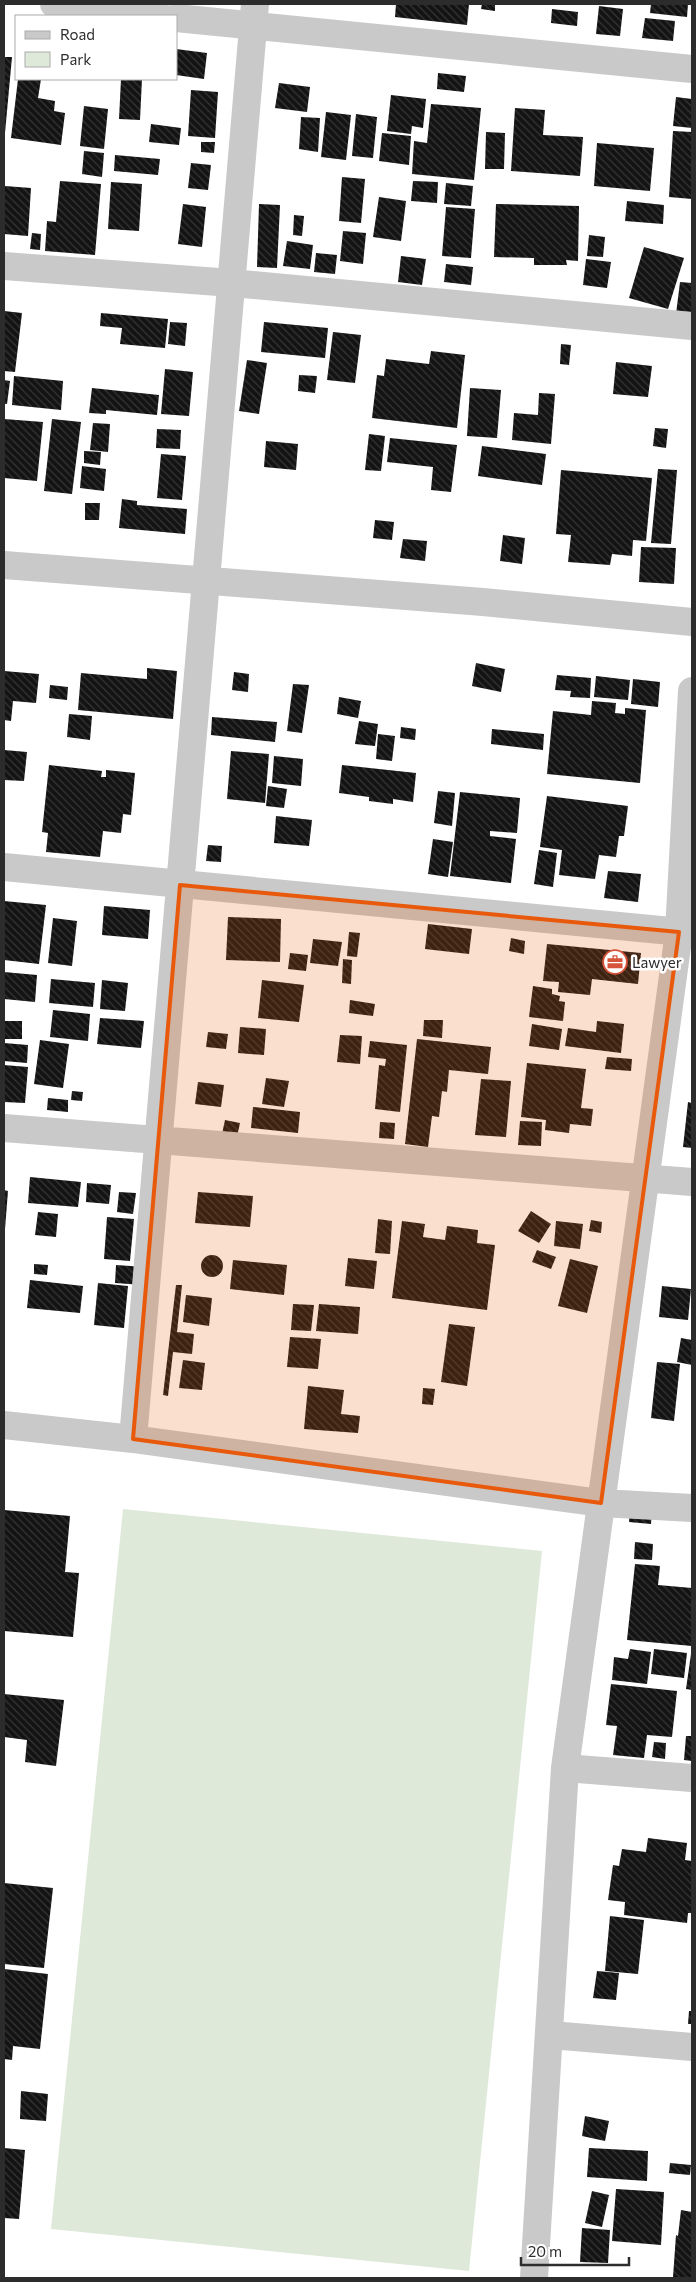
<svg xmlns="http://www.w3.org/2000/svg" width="696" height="2282" viewBox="0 0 696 2282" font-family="Commissioner,sans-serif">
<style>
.green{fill:#dfe9da}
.building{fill:url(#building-back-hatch)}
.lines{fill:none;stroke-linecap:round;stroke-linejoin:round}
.minor{stroke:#c9c9c9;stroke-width:28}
.marked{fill:#e8590c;fill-opacity:0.2;stroke:#e8590c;stroke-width:4;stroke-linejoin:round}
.labels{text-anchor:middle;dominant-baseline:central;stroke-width:5;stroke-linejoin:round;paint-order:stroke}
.poi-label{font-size:15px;fill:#2c2c2c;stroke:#fff;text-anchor:start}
</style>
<defs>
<pattern id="building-back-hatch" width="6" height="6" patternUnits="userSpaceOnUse" patternTransform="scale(1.25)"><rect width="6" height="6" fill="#131313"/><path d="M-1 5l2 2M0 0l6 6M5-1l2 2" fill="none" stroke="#363636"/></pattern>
</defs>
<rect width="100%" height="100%" fill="#fff"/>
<path class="green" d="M123,1509L542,1551L469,2271L51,2229Z"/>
<path class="building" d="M396,4H469L467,25L395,17Z
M482,4H495V11L481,9Z
M651,4H688L687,17L650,13Z
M599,6L623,9L620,36L596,34Z
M552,9L578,12L577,26L551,23Z
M645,18L675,21L673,41L642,38Z
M176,49L207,53L204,79L176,75Z
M4,57H12L5,133H4Z
M438,73L466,76L464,92L437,89Z
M18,79H41L38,98L55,101L54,111L65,113L61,145L11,138Z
M121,79H142L140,120L119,119Z
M279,83L310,87L307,112L275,108Z
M191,90L218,92L215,138L188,136Z
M391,95L426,99L423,128L412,126L411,134L387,131Z
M676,97L692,99V128L673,126Z
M431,104L481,108L474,180L412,174L414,141L427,143Z
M84,106L108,109L104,149L80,146Z
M515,108L545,110L543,135L583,137L580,176L511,171Z
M326,112L351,115L346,160L321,157Z
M356,114L377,117L373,158L352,156Z
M301,117L320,118L318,152L299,149Z
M151,124L181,128L179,145L149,142Z
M673,131L692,132V199L669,197Z
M486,132L505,133L504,169H485Z
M382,133L411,136L409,165L379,161Z
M201,142H215L214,153L201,152Z
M597,143L654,148L650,191L594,186Z
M84,151L104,153L102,177L82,174Z
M115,155L160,159L158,175L114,171Z
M191,163L211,165L208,190L188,188Z
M342,177L365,179L361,223L339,221Z
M60,181L101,184L95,255L45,251L47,221L56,222Z
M413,181L438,182L437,203L411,201Z
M111,182L142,184L139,231L108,229Z
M446,183L473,186L471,206L444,204Z
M5,186L31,188L28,236L4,234Z
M379,197L406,201L401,241L373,237Z
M627,201L664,205L663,224L625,221Z
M183,204L206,207L202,247L178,244Z
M259,204L280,205L277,268L257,267Z
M496,204L579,206L578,261L566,260L567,265H534V258L494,257Z
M446,207L475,209L471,258L442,256Z
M294,215L304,216L302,236L293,235Z
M343,231L366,233L363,264L340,261Z
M32,233L41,234L40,250L30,249Z
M589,235L605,237L603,257L587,256Z
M287,241L313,245L310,269L283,266Z
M644,247L684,258L668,309L629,298Z
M316,253L337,255L335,274L314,272Z
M401,256L426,259L422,285L398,282Z
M586,259L611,262L607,288L583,285Z
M446,264L473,267L471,285L444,282Z
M680,282L692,283V316L676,314Z
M4,311L22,313L15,372L4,371Z
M101,313L168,319L165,348L120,344L122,328L100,326Z
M170,322L187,323L185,346L168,344Z
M264,322L328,328L325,358L261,352Z
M333,332L361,335L355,383L327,380Z
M561,344L571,345L569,365L560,364Z
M431,351L465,355L457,428L372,418L377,375L384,376L386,359L429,364Z
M247,360L267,363L259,414L239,411Z
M616,362L652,366L648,397L613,394Z
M165,369L193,372L189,416L161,414Z
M299,375L317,376L315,393L298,391Z
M14,376L63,381L61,410L12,405Z
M4,380L10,381L7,404H4Z
M92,388L159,395L157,415L106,410V414L89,413Z
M470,388L501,390L497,438L467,436Z
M539,393L555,394L551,444L512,440L514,413L538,415Z
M4,419L43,422L37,481L4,478Z
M52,419L81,422L72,494L44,491Z
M93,423L110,424L108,452L90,450Z
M655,428L668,429L666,448L653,446Z
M157,429L181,430L180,449L156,448Z
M369,434L385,436L381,471L365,470Z
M390,438L457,445L451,492L431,490L433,467L387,462Z
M266,441L298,444L296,470L264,467Z
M482,446L546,454L542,485L478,476Z
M84,451L101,452L100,465L84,463Z
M161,454L186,456L182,500L157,498Z
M82,466L106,469L104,491L80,488Z
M658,469L677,470L671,544L651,543Z
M561,470L652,478L646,541L633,540L632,556L612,554L610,565L568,562L571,535L556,534Z
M122,499L137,501V505L187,509L185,534L119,528Z
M85,503H100L99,520H85Z
M375,520L394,522L392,540L373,538Z
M503,535L525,538L522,564L500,561Z
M403,539L427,541L425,561L400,558Z
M641,547L676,548L674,584L639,582Z
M476,663L505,669L501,692L472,686Z
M147,668L177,671L173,719L78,710L81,673L147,679Z
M4,671L39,674L36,703L13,701L11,721L4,720Z
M234,672L249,674L248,692L232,690Z
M557,675L591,678L590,698L570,697L571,691L555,690Z
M596,676L630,680L628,700L594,697Z
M633,679L660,682L658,707L631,704Z
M293,684L309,685L302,733L287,731Z
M50,685L68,687L67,700L49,698Z
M339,697L361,701L358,718L337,714Z
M592,701L616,703L615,713L625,714V708L646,710L640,783L547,774L553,711L591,715Z
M69,714L92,716L90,740L67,737Z
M212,717L277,722L275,742L211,735Z
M359,721L378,724L375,746L355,744Z
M401,727L416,729L415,740L400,738Z
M492,729L544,734L543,750L491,744Z
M378,734L395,736L392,761L376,759Z
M4,750L27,752L24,781L4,780Z
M231,751L269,754L265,803L227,799Z
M274,756L303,759L301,786L272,783Z
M49,765L102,771L101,777H106V770L135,773L131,815L123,814L121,833L103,831L100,857L46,852L48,833L42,832Z
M342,765L416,773L413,802L393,799V804L369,801V797L339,793Z
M268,786L287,789L284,808L266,806Z
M438,791L455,793L452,826L434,823Z
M460,792L520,798L517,833L490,831V836L516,839L511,883L450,876Z
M547,796L628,806L624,836H619L616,857L599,855L595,879L559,875L562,850L540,847Z
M276,816L312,820L309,846L274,843Z
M433,839L453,842L448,877L428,874Z
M208,845L222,846L221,862L206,861Z
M539,850L557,853L553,887L534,884Z
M608,871L641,874L638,902L604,898Z
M4,901L46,905L39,964L4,960Z
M104,906L150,910L148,939L102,935Z
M228,917L281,919L280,962L226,960Z
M53,918L77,921L72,966L48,963Z
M428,924L472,929L469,954L425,949Z
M349,932L360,933L357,957L347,956Z
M511,938L525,941L524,954L509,951Z
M313,939L342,942L338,966L310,963Z
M547,944L641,953L638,984L592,979L590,995L558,992L559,982L543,981Z
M290,953L308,955L306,971L288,969Z
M343,959L352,960L351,984L342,983Z
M4,972L37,975L35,1002L4,999Z
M51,979L95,983L93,1007L49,1003Z
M102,980L128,983L125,1011L100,1009Z
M262,980L304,985L299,1022L258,1018Z
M533,986L552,989V994L560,996L559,1001L565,1002L563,1021L529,1017Z
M350,1000L375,1004L373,1016L349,1013Z
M53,1010L90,1014L88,1041L50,1037Z
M100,1018L144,1021L141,1048L97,1044Z
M424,1020H443L442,1038L423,1036Z
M5,1021H22V1039H5Z
M597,1021L624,1024L621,1053L565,1046L568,1028L596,1032Z
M532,1024L562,1029L559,1050L529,1046Z
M240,1027L266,1029L264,1055L238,1053Z
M208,1032L228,1034L226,1049L206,1047Z
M340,1035L362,1036L360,1064L337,1062Z
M417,1039L491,1047L488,1074L449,1070L447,1092L442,1091L439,1117L432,1116L428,1147L405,1144Z
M40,1040L69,1044L63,1088L34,1084Z
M370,1041L407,1045L400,1112L375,1109L379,1065L385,1066L386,1059L368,1057Z
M4,1043L28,1045L27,1063L4,1061Z
M607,1057L632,1059L631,1071L605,1069Z
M527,1063L586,1069L581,1108L593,1109L591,1126L570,1124L569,1133L545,1130L546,1120L521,1117Z
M4,1065L28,1067L25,1103L4,1102Z
M266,1078L289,1081L284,1107L262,1104Z
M481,1079L511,1081L506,1137L475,1135Z
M198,1082L224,1085L221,1107L195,1104Z
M72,1091L83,1092L82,1101L71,1100Z
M48,1098L68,1100V1112L47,1110Z
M688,1102L692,1103V1148L683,1147Z
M253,1107L300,1112L298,1133L251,1128Z
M225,1120L240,1123L237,1137L222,1134Z
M520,1121L542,1122L541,1146L518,1145Z
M380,1122L395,1123L394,1139L379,1138Z
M30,1177L81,1182L78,1207L28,1203Z
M87,1183L111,1185L109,1204L86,1202Z
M4,1190L8,1191L5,1229H4Z
M119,1192L136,1193L133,1214L117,1212Z
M198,1192L253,1196L250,1227L195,1223Z
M531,1211L551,1224L539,1243L518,1231Z
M38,1212L58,1214L56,1237L35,1235Z
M107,1217L134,1219L130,1261L104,1259Z
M378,1219L392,1221L390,1254L375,1253Z
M591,1220L602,1222L601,1233L589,1231Z
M402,1221L425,1224L423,1237L445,1240L447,1226L478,1230L477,1243L495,1245L487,1310L392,1298Z
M556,1221L583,1224L580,1249L554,1246Z
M537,1250L556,1257L551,1269L532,1262Z
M201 1266a11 11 0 1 1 22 0a11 11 0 1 1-22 0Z
M348,1258L377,1261L374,1289L345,1286Z
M570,1259L598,1266L587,1313L558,1306Z
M233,1260L287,1265L284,1295L230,1289Z
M34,1264L48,1265L47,1275L34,1274Z
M116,1265L145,1267L143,1285L115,1283Z
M30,1280L83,1286L80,1313L27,1308Z
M98,1283L128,1286L124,1328L94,1325Z
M176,1285H182L177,1332L194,1334L192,1354L173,1352L168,1396L163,1395Z
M662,1286L691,1289L688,1320L659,1317Z
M186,1295L212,1298L209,1326L183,1322Z
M293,1304L314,1305L311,1331L291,1330Z
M319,1304L360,1307L358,1334L316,1331Z
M449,1324L475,1327L467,1386L441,1382Z
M290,1337L321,1339L318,1369L287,1367Z
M681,1338L692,1340V1365L677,1362Z
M183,1360L205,1363L202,1390L179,1388Z
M657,1362L680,1364L674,1421L651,1418Z
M308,1386L344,1390L341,1414L360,1416L358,1433L304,1429Z
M423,1388L435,1389L433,1405L422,1404Z
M630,1509L652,1511L651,1524L629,1522Z
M4,1510L70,1516L65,1572L79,1573L73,1637L4,1631Z
M635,1542L653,1544L652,1560L634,1559Z
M635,1564L660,1566L658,1585L692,1588V1646L627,1640Z
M630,1649L651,1652L647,1684L612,1680L614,1657L628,1659Z
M654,1649L687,1653L684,1678L651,1674Z
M691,1654H692V1690L686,1689Z
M611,1684L677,1691L672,1737L647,1735L644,1758L613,1755L617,1726L606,1725Z
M4,1694L64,1700L56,1766L25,1762L27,1740L4,1737Z
M686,1736H692V1761L684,1760Z
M654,1742L666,1743L665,1759L652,1757Z
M648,1838L687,1843L685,1860L692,1861V1913H688L687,1923L624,1915L625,1902L608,1900L613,1865L619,1866L622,1849L646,1852Z
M4,1883L53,1888L44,1968L4,1964Z
M610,1916L644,1920L638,1974L605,1971Z
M4,1969L48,1974L40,2049L13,2046L12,2060L4,2059Z
M597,1971L619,1973L616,2000L593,1998Z
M689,2011H692V2024H688Z
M21,2091L48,2094L46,2121L20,2119Z
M585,2116L609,2121L605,2141L582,2136Z
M4,2148L25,2150L19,2219L4,2218Z
M589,2148L648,2151L647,2181L587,2177Z
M670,2163L691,2165L690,2175L669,2173Z
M616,2189L664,2192L661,2245L612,2241Z
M592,2191L609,2195L602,2227L585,2223Z
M681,2210L692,2212V2278L673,2277L676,2235L678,2236Z
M582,2228L610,2230L608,2263L580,2262Z"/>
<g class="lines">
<path class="minor" d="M54,4L160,16
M176,18L692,69
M4,266L232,283L692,326
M4,565L483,602L692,622
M4,867L692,933
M4,1128L692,1182
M4,1425L133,1439L601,1503L692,1508
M133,1439L255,4
M565,1768L692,1778
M551,2035L692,2047
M534,2278L565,1768L679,932L692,691"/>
</g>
<path class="marked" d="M180,885L679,932L601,1503L133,1439Z"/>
<defs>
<g id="office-ring" transform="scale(1.25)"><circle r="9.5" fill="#fff" stroke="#d6543b" stroke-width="1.5"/><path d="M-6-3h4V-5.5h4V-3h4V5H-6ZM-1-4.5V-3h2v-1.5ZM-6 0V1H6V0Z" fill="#d6543b"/></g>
</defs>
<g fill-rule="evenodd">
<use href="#office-ring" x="615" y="962"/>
</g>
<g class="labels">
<g class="poi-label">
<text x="632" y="962">Lawyer</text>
</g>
</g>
<rect width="696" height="2282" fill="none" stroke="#2c2c2c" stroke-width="10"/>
<rect x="15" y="15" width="162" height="65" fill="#ffffff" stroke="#ababab"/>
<rect x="25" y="31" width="25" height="8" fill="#c9c9c9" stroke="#ababab"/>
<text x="60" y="40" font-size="15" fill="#2c2c2c">Road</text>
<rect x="25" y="52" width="25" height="15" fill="#dfe9da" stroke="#ababab"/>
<text x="60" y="65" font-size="15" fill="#2c2c2c">Park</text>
<path d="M521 2257v8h108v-8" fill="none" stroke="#2c2c2c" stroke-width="2.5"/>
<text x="528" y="2257" font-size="15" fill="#2c2c2c" stroke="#ffffff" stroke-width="4" paint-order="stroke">20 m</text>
</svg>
